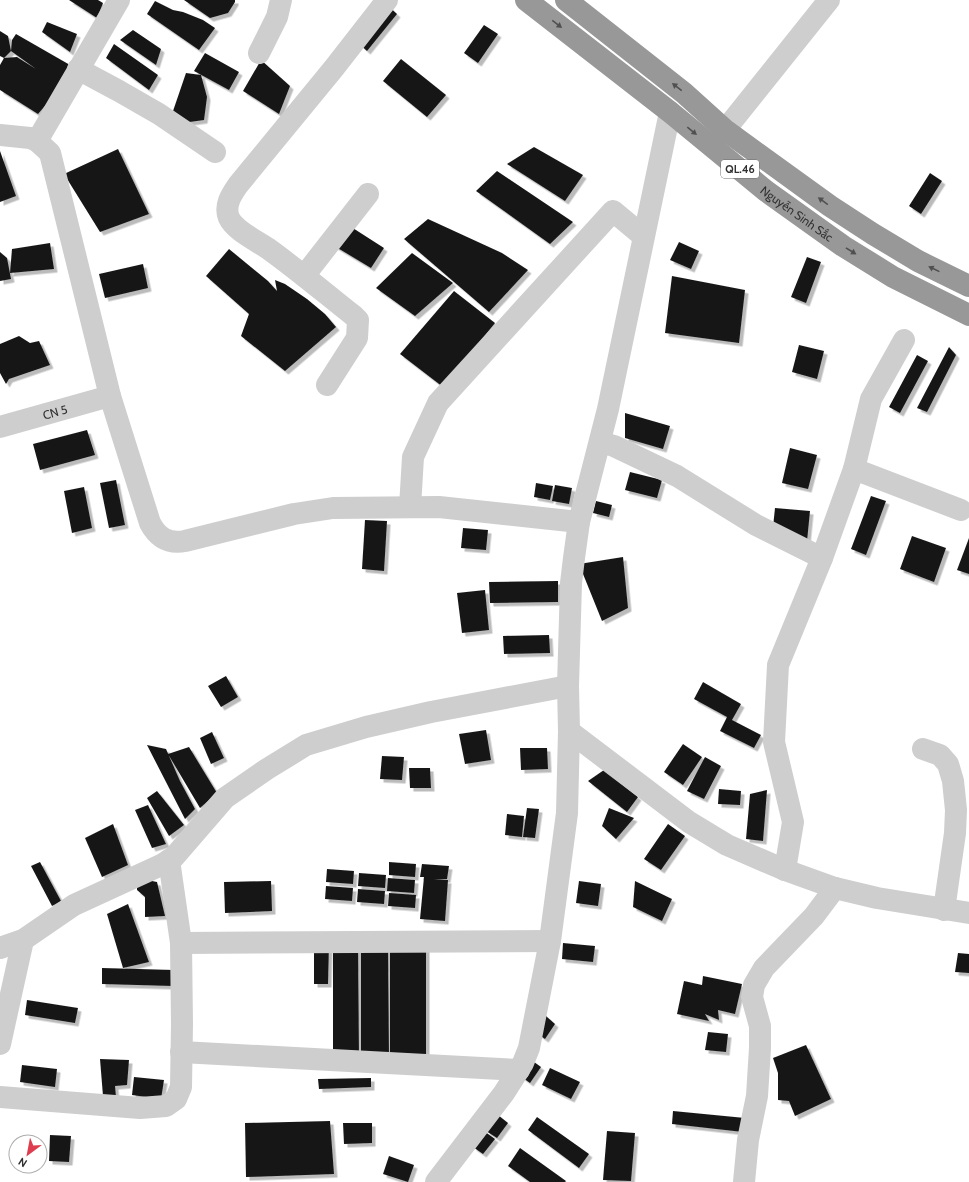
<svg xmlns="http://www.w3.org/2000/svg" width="969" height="1182" viewBox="0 0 969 1182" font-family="Cabin,sans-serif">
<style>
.building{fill:#181818;filter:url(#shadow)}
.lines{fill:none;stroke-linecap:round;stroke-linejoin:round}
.minor{stroke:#cecece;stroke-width:22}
.highway{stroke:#989898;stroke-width:22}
.oneway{fill:#505050}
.labels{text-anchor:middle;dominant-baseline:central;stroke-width:4;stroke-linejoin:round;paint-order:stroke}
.shield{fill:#fff;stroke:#6f6f6f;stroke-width:1}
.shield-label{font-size:11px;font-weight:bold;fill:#313131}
.street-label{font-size:12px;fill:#313131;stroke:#fff}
</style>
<defs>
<filter id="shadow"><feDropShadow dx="3.5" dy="3.5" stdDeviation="0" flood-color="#0004"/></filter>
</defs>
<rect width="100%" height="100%" fill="#fff"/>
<path class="building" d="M69,0H98L103,3L97,18Z
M184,0H235V2L228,13L210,18Z
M155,1L173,10L183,12L203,20L215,28L199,50L147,14Z
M385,3L397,14L367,51L355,40Z
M47,22L77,34L70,52L42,32Z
M484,25L498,34L478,63L464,53Z
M133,30L161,49L156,65L120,40Z
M0,31L8,36L11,51L4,58L0,56Z
M16,34L70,65L61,87L38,114L0,90V65L4,58L17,57L36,69L11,51L12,40Z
M114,44L158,75L149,90L106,58Z
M205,53L239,72L229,90L194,71Z
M401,59L446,95L427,117L383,81Z
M261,60L290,86L279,114L243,91Z
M186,73L201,75L207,97L204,120L182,123L173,111Z
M534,147L583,175L565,201L507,164Z
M118,149L149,214L100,232L64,174Z
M0,151L16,196L0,202Z
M497,171L573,222L550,244L476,191Z
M930,173L942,181L921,214L909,206Z
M428,219L502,253L528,270L489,312L404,239Z
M345,223L384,248L371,268L326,241Z
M679,242L699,251L691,269L670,260Z
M50,243L54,269L10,273L12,249Z
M229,249L268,281L277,291L275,280L285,284L307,299L325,314L336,327L285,371L241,336L249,314L206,276Z
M0,252L7,258L11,279L0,281Z
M412,253L453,283L415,316L376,288Z
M807,257L821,262L806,303L791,297Z
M143,264L148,288L105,298L99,274Z
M672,276L745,290L739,343L665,333Z
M454,291L495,323L443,387L400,354Z
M19,336L30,343L39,341L50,365L9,379L6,384L0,373V344Z
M799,345L824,351L817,379L792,372Z
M949,347L956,355L927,412L917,408Z
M917,355L928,361L900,413L889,407Z
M625,413L670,426L663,449L625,438Z
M87,430L95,455L40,470L33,444Z
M790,448L817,455L808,489L782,483Z
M630,472L662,480L657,498L625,490Z
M116,480L125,525L109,528L100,483Z
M536,483L553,486L550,500L534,497Z
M555,485L572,488L569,504L552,501Z
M84,487L92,528L72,533L64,491Z
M871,496L886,501L866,555L851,549Z
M596,501L612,505L609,517L593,513Z
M775,508L810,511L807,541L773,527Z
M365,520L387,521L384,571L362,569Z
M463,528L488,530L486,550L461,548Z
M912,536L946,548L934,582L900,569Z
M969,538V574L957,570Z
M623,557L628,608L602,621L579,564Z
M558,581V602L490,603L489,582Z
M485,590L489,630L462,633L457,593Z
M549,635L550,653L504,654L503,636Z
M226,676L238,697L221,707L208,686Z
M703,682L741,704L732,720L761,735L754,748L720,731L727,717L694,699Z
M486,730L491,760L465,764L459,734Z
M212,732L224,758L211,764L200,738Z
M683,744L702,757L683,785L664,772Z
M147,745L166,749L180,781L195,809L185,819Z
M189,747L217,793L200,808L168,754Z
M520,748H547L548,769L521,770Z
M382,756L404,757L402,780L380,779Z
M705,757L721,766L704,799L687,791Z
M409,768H430L431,788H410Z
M604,770L638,797L627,812L588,781Z
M719,789L741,791L740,805L718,804Z
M767,790L763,841L746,839L750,794Z
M157,791L184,825L169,836L147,798Z
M148,805L166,844L152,848L135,810Z
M527,808L539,809L535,838L523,837Z
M609,808L634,818L616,839L602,826Z
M507,814L524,816L522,837L505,835Z
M113,824L128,865L102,877L85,838Z
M668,824L685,836L661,870L644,859Z
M40,862L61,901L52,906L31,866Z
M389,862L416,864L415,877L389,875Z
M422,864L449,866L447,879H434L448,880L445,921L420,919L424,877H420Z
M327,869L354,871L353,884L326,882Z
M359,873L386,875L385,888L358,886Z
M137,878L157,882L165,916L145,917V897L137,890Z
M388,878L415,880L414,893L387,891Z
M271,881L272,911L225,913L224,882Z
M579,881L601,884L598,906L576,903Z
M635,881L672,899L662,921L633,907Z
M326,886L353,888L352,901L325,899Z
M358,889L385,891L384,904L357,902Z
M389,893L416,895L415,908L388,906Z
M128,904L149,962L123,968L107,914Z
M314,942L329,943L328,984H314Z
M333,943H358L359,1060H333Z
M361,943H388L389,1060H361Z
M390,943H426V1062H390Z
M563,943L595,946L593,962L562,959Z
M958,953L969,954V973L955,972Z
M102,968L174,970L173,986L102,984Z
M703,976L742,984L735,1014L718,1010L719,1020L705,1014L709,1021L677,1014L684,981L702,985Z
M27,1000L78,1008L75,1023L25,1015Z
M546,1016L555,1024L545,1039L538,1034Z
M708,1032L728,1034L726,1052L705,1050Z
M806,1045L831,1099L795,1116L789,1101L778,1100V1073L773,1058Z
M100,1059L129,1060L127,1085L115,1086L116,1097L103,1096Z
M530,1059L541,1067L530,1083L519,1075Z
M22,1065L57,1069L55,1087L20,1082Z
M550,1068L580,1082L571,1099L542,1085Z
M134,1077L164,1080L161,1099L132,1095Z
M371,1078V1087L319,1089L318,1079Z
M673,1111L745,1118L743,1132L672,1124Z
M498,1115L508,1123L497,1138L486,1131Z
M537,1117L589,1154L579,1168L528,1130Z
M330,1121L334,1174L246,1177L245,1123Z
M343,1123H372V1143L344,1144Z
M484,1131L495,1139L483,1154L473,1147Z
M607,1131L635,1133L631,1181L603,1180Z
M50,1135L71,1136L69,1162L49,1161Z
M520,1148L566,1181L565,1182H530L508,1166Z
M389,1156L414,1165L408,1182L383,1174Z"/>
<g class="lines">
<g class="minor">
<path d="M259,53L277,17L281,0"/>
<path d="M78,69L119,91L159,114L215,152"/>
<path d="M725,130L829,0"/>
<path d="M0,135L30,138L37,141L50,153L110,396L150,523C158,538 168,544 185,541L294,514L333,508L439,507L579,522"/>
<path d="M37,141L119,0"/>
<path d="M304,276L368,194"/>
<path d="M327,385L357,338L358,320L354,316C326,294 299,271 270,250C259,242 235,231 229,218C224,206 231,195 238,185L334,68L387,0"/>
<path id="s1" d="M0,427L110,396"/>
<path d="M600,442L614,446L677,476L756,525L822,558"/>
<path d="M854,469L961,510"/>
<path d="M410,507L413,457L438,403L613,211L643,236"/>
<path d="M569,731L689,822L727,845L785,870L835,888L877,898L969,913"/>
<path d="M923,749L940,755L948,764L953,781L956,810L955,833L944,910"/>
<path d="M785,870L793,822L774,742L778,665L822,558L854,469L871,399L904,340"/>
<path d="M181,943L550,941"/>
<path d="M0,948L23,940L74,905L161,865L174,857L225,798L267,769L306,745L366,727L431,712L568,686"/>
<path d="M0,1044L23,940"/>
<path d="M181,1052L519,1070"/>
<path d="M0,1097L140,1108L166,1106L176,1099L181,1087L182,1024L181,943L169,860"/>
<path d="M436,1182L504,1093L523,1063L529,1048L550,941L567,813L569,731L568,686L571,583L574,558L579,522L608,409L670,112"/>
<path d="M744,1182L748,1140L757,1096L760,1048V1026L752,997L754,985L764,968L814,916L835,888"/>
</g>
<g class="highway">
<path id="s2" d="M526,0L670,112L766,191L843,246L893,277L969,315"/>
<path d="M566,0L684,93L725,130L830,206L873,234L918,261L969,286"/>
</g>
</g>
<defs><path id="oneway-solid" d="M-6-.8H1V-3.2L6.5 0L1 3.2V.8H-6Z"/></defs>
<g class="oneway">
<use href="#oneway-solid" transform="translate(557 24) rotate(38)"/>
<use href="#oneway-solid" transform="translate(677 87) rotate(-142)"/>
<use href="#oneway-solid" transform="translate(692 131) rotate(39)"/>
<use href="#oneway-solid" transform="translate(823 201) rotate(-144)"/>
<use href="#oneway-solid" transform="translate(851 251) rotate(32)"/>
<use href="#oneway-solid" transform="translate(934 269) rotate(-154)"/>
</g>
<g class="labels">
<rect class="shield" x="721" y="160" width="38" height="18" rx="3"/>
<g class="shield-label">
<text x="740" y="169">QL.46</text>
</g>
<g class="street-label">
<text stroke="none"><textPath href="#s2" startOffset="345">Nguyễn Sinh Sắc</textPath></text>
<text stroke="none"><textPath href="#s1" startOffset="57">CN 5</textPath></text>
</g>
</g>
<g transform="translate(28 1154) rotate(212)"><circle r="19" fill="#ffffff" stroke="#adadad"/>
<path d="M0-3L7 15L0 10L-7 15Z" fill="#de3d4f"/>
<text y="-6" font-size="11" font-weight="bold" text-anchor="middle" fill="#313131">N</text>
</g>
</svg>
